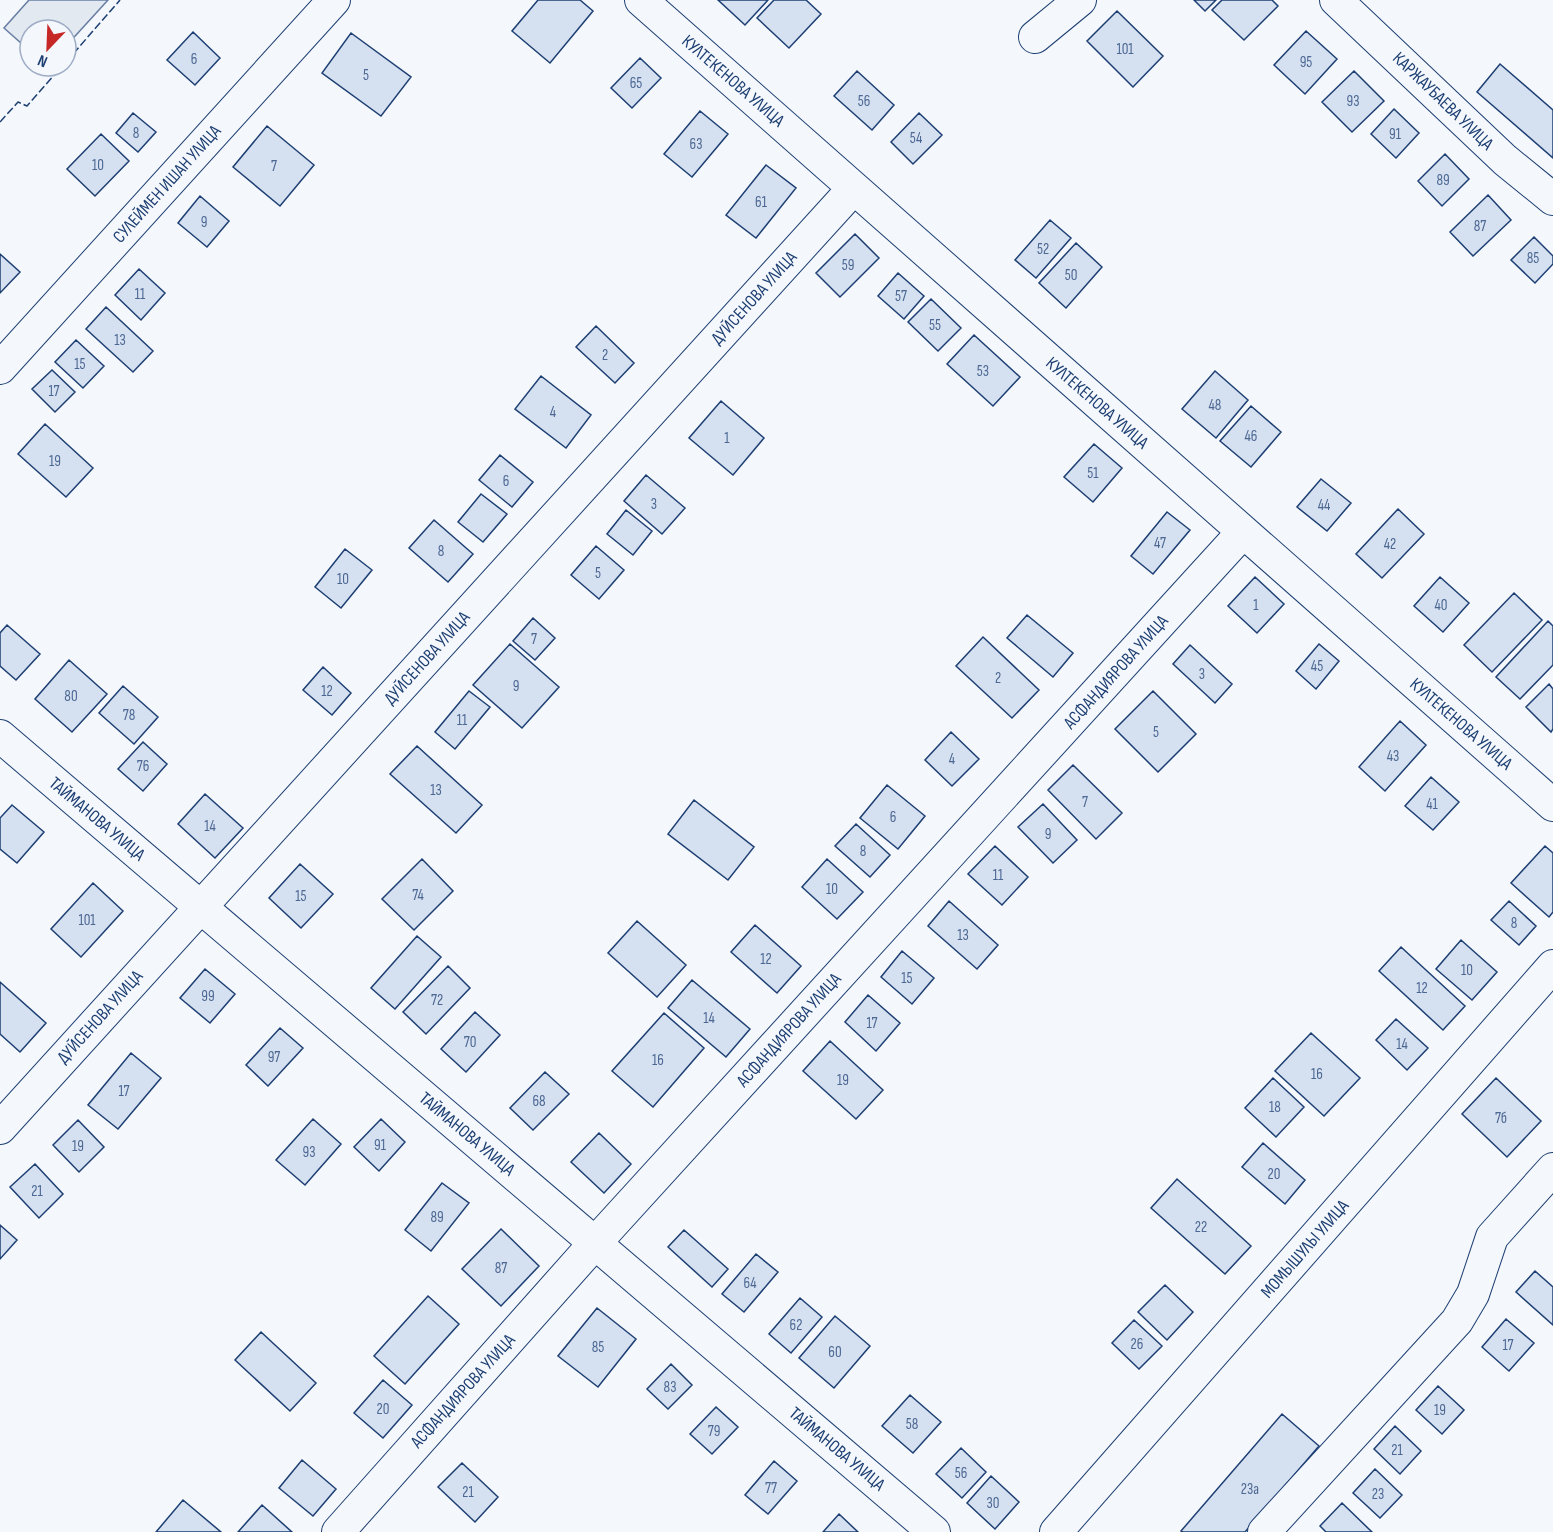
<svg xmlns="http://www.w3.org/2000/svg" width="1553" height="1532" viewBox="0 0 1553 1532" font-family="'Sofia Sans Condensed',sans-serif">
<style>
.green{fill:#e3e9f0;stroke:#687fa3;stroke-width:1.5}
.building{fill:#d5e0f0;stroke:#1d3f73;stroke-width:1.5}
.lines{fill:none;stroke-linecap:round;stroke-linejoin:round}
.minor-casing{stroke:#1d3f73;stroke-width:34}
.minor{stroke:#f4f7fb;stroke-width:32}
.fence{stroke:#1d3f73;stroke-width:1.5;stroke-dasharray:8 3;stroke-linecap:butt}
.labels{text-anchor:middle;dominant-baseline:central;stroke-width:4.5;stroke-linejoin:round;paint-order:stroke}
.number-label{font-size:15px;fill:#4b6792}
.street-label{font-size:18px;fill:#1d3f73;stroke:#f4f7fb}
</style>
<rect width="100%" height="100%" fill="#f4f7fb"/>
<path class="green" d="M29,0H108L66,46V30H30V51L4,28Z"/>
<path class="building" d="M538,0H580L593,11L550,63L512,31Z
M718,0H768L745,25Z
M774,0H806L821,14L789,48L757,18Z
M1194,0H1216L1205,11Z
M1222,0H1272L1278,6L1244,40L1212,10Z
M1117,11L1163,56L1133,87L1087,41Z
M1306,31L1337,59L1305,94L1274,65Z
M193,32L220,58L195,85L167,60Z
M351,33L411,77L381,116L322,73Z
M640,58L661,78L632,108L611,88Z
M1500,64L1553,110V158L1477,92Z
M857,71L894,105L872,130L834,96Z
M1354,71L1384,101L1352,132L1322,102Z
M1394,109L1419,133L1396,158L1371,134Z
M700,111L728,134L692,177L664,154Z
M133,113L156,132L138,152L116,133Z
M919,113L942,135L913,164L891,142Z
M267,126L314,165L280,206L233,167Z
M101,134L129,161L95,196L67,169Z
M1445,154L1469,179L1442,206L1418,181Z
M766,165L796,188L756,238L726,215Z
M1488,195L1511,220L1473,256L1450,232Z
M200,196L229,221L207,247L178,223Z
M1050,220L1071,238L1036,278L1015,260Z
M855,234L879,258L840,297L816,273Z
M1534,237L1553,256V264L1535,283L1511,260Z
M1076,243L1102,267L1066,308L1039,283Z
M0,254L20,272L0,293Z
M139,269L165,293L141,320L115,295Z
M898,273L924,296L904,319L878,296Z
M931,299L961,328L938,351L908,322Z
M106,307L153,351L133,372L86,329Z
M596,326L634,363L615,383L576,347Z
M974,335L1020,377L993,406L947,364Z
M76,340L104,366L83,388L55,362Z
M52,370L75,392L55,412L32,389Z
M1215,371L1248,400L1216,438L1182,409Z
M541,376L591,415L566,448L515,409Z
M721,401L764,438L733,475L689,438Z
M1251,406L1281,432L1251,467L1220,441Z
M45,424L93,468L66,497L18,454Z
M1094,444L1122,468L1093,502L1064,477Z
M500,455L533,482L512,507L479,480Z
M646,475L685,508L662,534L624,501Z
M1321,479L1351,503L1327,531L1297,507Z
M481,494L507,514L483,542L458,522Z
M1398,509L1424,534L1382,578L1356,554Z
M626,510L652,531L633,555L607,534Z
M1167,512L1190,530L1153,574L1131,556Z
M434,520L473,554L448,582L409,548Z
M596,546L624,570L599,599L571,575Z
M345,549L372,570L341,608L315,587Z
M1255,577L1284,604L1257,633L1228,606Z
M1440,577L1469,603L1443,632L1414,606Z
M1514,593L1542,620L1492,672L1464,645Z
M1027,615L1073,653L1053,677L1007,638Z
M533,618L555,638L535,660L513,641Z
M1548,621L1553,626V665L1520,699L1496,677Z
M7,625L40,654L16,680L0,666V633Z
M983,637L1039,690L1012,718L956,666Z
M510,644L559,687L522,728L473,685Z
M1319,644L1339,661L1316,689L1296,671Z
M1190,645L1232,684L1215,703L1173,664Z
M69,660L107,694L72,732L35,699Z
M323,667L351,693L332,715L303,690Z
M1549,684L1553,689V729L1551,732L1526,707Z
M123,686L158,717L134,744L99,713Z
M469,691L490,707L455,749L435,732Z
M1153,691L1196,734L1158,772L1115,729Z
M1400,721L1426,745L1385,791L1359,767Z
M951,732L979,759L952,786L925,760Z
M143,742L167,764L143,791L118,769Z
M417,746L482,805L456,833L390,774Z
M1073,765L1122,813L1096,839L1048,790Z
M1431,777L1459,802L1433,830L1405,806Z
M887,785L925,816L898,849L860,818Z
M205,794L243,828L215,858L178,824Z
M694,800L754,847L728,880L668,834Z
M1043,804L1077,840L1053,863L1018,827Z
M12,805L44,832L17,863L0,849V818Z
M856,824L890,855L870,877L835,846Z
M995,846L1028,877L1002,905L968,874Z
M1545,846L1553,853V912L1549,917L1511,883Z
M422,859L453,891L414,930L382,899Z
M827,859L863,892L837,919L802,887Z
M300,864L333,894L301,928L269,898Z
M93,883L123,911L81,957L51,929Z
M949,901L998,945L977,969L928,926Z
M1509,901L1536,926L1519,945L1491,920Z
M637,921L686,965L657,997L608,953Z
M755,925L801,966L777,993L731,952Z
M417,936L441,957L395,1009L371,988Z
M1461,940L1497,972L1472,1000L1436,969Z
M1401,947L1465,1006L1443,1030L1379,971Z
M902,951L934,978L912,1004L881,977Z
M448,966L470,988L426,1034L403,1012Z
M205,969L235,994L210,1023L180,998Z
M692,980L750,1029L726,1057L668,1008Z
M0,982L46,1023L20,1052L0,1034Z
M868,995L900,1023L876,1051L845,1022Z
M475,1012L500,1035L466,1072L441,1049Z
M664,1013L704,1048L653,1107L612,1071Z
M1396,1019L1428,1048L1407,1070L1376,1040Z
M280,1028L303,1048L268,1086L246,1065Z
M1311,1033L1360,1078L1324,1116L1275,1071Z
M830,1041L883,1090L856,1119L803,1071Z
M131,1053L161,1078L118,1129L88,1105Z
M545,1072L569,1094L533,1130L510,1108Z
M1273,1078L1304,1107L1276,1137L1245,1108Z
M1496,1078L1541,1121L1507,1157L1462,1114Z
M313,1119L341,1144L305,1185L276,1160Z
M381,1119L405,1142L379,1171L354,1147Z
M78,1120L104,1147L79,1172L53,1145Z
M599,1133L631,1164L604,1193L571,1162Z
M1263,1143L1305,1180L1285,1204L1242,1167Z
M35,1164L63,1194L39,1218L10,1187Z
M1177,1179L1251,1246L1225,1274L1151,1208Z
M442,1183L469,1203L431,1251L405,1230Z
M0,1225L17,1240L0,1259Z
M501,1229L539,1266L501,1306L462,1269Z
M684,1230L728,1269L712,1287L668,1247Z
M756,1254L778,1272L744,1312L722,1294Z
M1535,1271L1553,1287V1325L1516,1292Z
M1165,1285L1193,1312L1167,1340L1138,1312Z
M428,1296L459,1324L405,1384L374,1356Z
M800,1298L822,1317L791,1353L769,1334Z
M597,1308L636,1339L598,1387L558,1356Z
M835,1316L870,1346L834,1388L799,1358Z
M1506,1319L1534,1343L1509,1371L1482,1347Z
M1134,1320L1162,1346L1139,1369L1112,1343Z
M261,1332L316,1383L290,1411L235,1360Z
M671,1364L692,1385L668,1409L647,1389Z
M383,1380L412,1405L383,1438L354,1413Z
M1438,1386L1464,1410L1442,1434L1416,1410Z
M910,1395L941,1422L913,1453L882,1426Z
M716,1407L738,1427L712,1454L690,1434Z
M1282,1414L1319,1446L1245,1532H1183L1181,1531Z
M1395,1426L1421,1451L1400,1474L1374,1449Z
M961,1448L986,1472L962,1498L936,1474Z
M302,1460L336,1489L313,1516L279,1488Z
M774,1461L797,1481L768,1514L745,1495Z
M462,1463L498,1497L475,1522L438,1487Z
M1375,1469L1402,1495L1380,1518L1353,1493Z
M991,1476L1019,1502L995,1529L967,1503Z
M183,1500L221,1532H156Z
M1342,1503L1372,1532H1326L1320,1526Z
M262,1505L292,1532H238Z
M839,1514L858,1532H823Z"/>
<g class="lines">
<g class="minor-casing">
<path id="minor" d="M641,0L1553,805
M1336,0L1505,160L1553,199
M1035,37L1080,0
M0,368L334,0
M0,736L934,1532
M0,1128L854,188
M338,1532L595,1243L1243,532
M1056,1532L1553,966
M1264,1532L1457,1321L1473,1294L1492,1237L1553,1169"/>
</g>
<use href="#minor" class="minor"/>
<path class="fence" d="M66,62L120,0
M0,122L18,102L27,106L62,66"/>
</g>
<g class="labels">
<g class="number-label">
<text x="1125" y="49">101</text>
<text x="194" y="59">6</text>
<text x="1306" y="62">95</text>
<text x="366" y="75">5</text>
<text x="636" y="83">65</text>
<text x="864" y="101">56</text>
<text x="1353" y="101">93</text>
<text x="136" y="133">8</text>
<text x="1395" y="134">91</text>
<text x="916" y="138">54</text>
<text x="696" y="144">63</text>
<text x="98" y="165">10</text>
<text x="274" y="166">7</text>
<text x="1443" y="180">89</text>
<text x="761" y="202">61</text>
<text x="204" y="222">9</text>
<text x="1480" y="226">87</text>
<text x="1043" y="249">52</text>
<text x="1533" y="258">85</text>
<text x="848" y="265">59</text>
<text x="1071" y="275">50</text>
<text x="140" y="294">11</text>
<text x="901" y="296">57</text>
<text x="935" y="325">55</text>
<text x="120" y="340">13</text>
<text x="605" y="355">2</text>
<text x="80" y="364">15</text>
<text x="983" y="371">53</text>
<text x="54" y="391">17</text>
<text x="1215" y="405">48</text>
<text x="553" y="412">4</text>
<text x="1251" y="436">46</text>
<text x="727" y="438">1</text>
<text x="55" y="461">19</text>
<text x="1093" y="473">51</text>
<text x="506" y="481">6</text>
<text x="654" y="504">3</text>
<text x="1324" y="505">44</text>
<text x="1160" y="543">47</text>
<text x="1390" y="544">42</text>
<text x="441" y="551">8</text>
<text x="598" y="573">5</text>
<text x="343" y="579">10</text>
<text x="1256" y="605">1</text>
<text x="1441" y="605">40</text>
<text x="534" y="639">7</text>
<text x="1317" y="666">45</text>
<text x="1202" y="674">3</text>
<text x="998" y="678">2</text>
<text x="516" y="686">9</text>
<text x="327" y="691">12</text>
<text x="71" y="696">80</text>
<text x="129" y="715">78</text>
<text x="462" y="720">11</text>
<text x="1156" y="732">5</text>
<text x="1393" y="756">43</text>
<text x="952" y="759">4</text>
<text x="143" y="766">76</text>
<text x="436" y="790">13</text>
<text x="1085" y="802">7</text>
<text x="1432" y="804">41</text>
<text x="893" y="817">6</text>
<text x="210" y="826">14</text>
<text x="1048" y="834">9</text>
<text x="863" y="851">8</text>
<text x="998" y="875">11</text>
<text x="832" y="889">10</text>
<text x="418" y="895">74</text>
<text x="301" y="896">15</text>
<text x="87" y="920">101</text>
<text x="1514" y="923">8</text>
<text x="963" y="935">13</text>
<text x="766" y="959">12</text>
<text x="1467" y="970">10</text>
<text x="907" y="978">15</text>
<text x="1422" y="988">12</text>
<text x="208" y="996">99</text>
<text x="437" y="1000">72</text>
<text x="709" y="1018">14</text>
<text x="872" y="1023">17</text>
<text x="470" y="1042">70</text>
<text x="1402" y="1044">14</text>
<text x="274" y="1057">97</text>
<text x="658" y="1060">16</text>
<text x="1317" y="1074">16</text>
<text x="843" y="1080">19</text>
<text x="124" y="1091">17</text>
<text x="539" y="1101">68</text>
<text x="1275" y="1107">18</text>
<text x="1501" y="1118">7б</text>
<text x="380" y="1145">91</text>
<text x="78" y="1146">19</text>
<text x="309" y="1152">93</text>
<text x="1274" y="1174">20</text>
<text x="37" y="1191">21</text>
<text x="437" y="1217">89</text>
<text x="1201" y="1227">22</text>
<text x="501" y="1268">87</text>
<text x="750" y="1283">64</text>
<text x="796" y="1325">62</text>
<text x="1137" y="1344">26</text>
<text x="1508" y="1345">17</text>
<text x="598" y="1347">85</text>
<text x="835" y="1352">60</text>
<text x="670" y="1387">83</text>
<text x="383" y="1409">20</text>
<text x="1440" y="1410">19</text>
<text x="912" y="1424">58</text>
<text x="714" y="1431">79</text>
<text x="1397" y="1450">21</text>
<text x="961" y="1473">56</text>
<text x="771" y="1488">77</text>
<text x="1250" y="1489">23а</text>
<text x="468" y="1492">21</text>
<text x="1378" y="1494">23</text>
<text x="993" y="1503">30</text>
</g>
<g class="street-label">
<text transform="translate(733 81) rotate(41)">КУЛТЕКЕНОВА УЛИЦА</text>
<text transform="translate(1443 101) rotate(44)">КАРЖАУБАЕВА УЛИЦА</text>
<text transform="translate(167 184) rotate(-48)">СУЛЕЙМЕН ИШАН УЛИЦА</text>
<text transform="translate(754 298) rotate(-48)">ДУЙСЕНОВА УЛИЦА</text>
<text transform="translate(1097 403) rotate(41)">КУЛТЕКЕНОВА УЛИЦА</text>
<text transform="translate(427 658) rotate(-48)">ДУЙСЕНОВА УЛИЦА</text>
<text transform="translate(1116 672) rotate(-48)">АСФАНДИЯРОВА УЛИЦА</text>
<text transform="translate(1461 724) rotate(41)">КУЛТЕКЕНОВА УЛИЦА</text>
<text transform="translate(97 819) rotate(40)">ТАЙМАНОВА УЛИЦА</text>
<text transform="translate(100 1017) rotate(-48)">ДУЙСЕНОВА УЛИЦА</text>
<text transform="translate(789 1030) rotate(-48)">АСФАНДИЯРОВА УЛИЦА</text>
<text transform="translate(467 1134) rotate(40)">ТАЙМАНОВА УЛИЦА</text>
<text transform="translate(1305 1249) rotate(-49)">МОМЫШУЛЫ УЛИЦА</text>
<text transform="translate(463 1391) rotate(-48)">АСФАНДИЯРОВА УЛИЦА</text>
<text transform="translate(837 1449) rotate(40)">ТАЙМАНОВА УЛИЦА</text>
</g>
</g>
<g transform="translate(48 48) rotate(203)"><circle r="28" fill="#f4f7fb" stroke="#9eadc5" stroke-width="1.5"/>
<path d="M0-4.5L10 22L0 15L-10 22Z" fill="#c62828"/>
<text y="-9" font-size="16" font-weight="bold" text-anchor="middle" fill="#1d3f73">N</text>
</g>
</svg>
